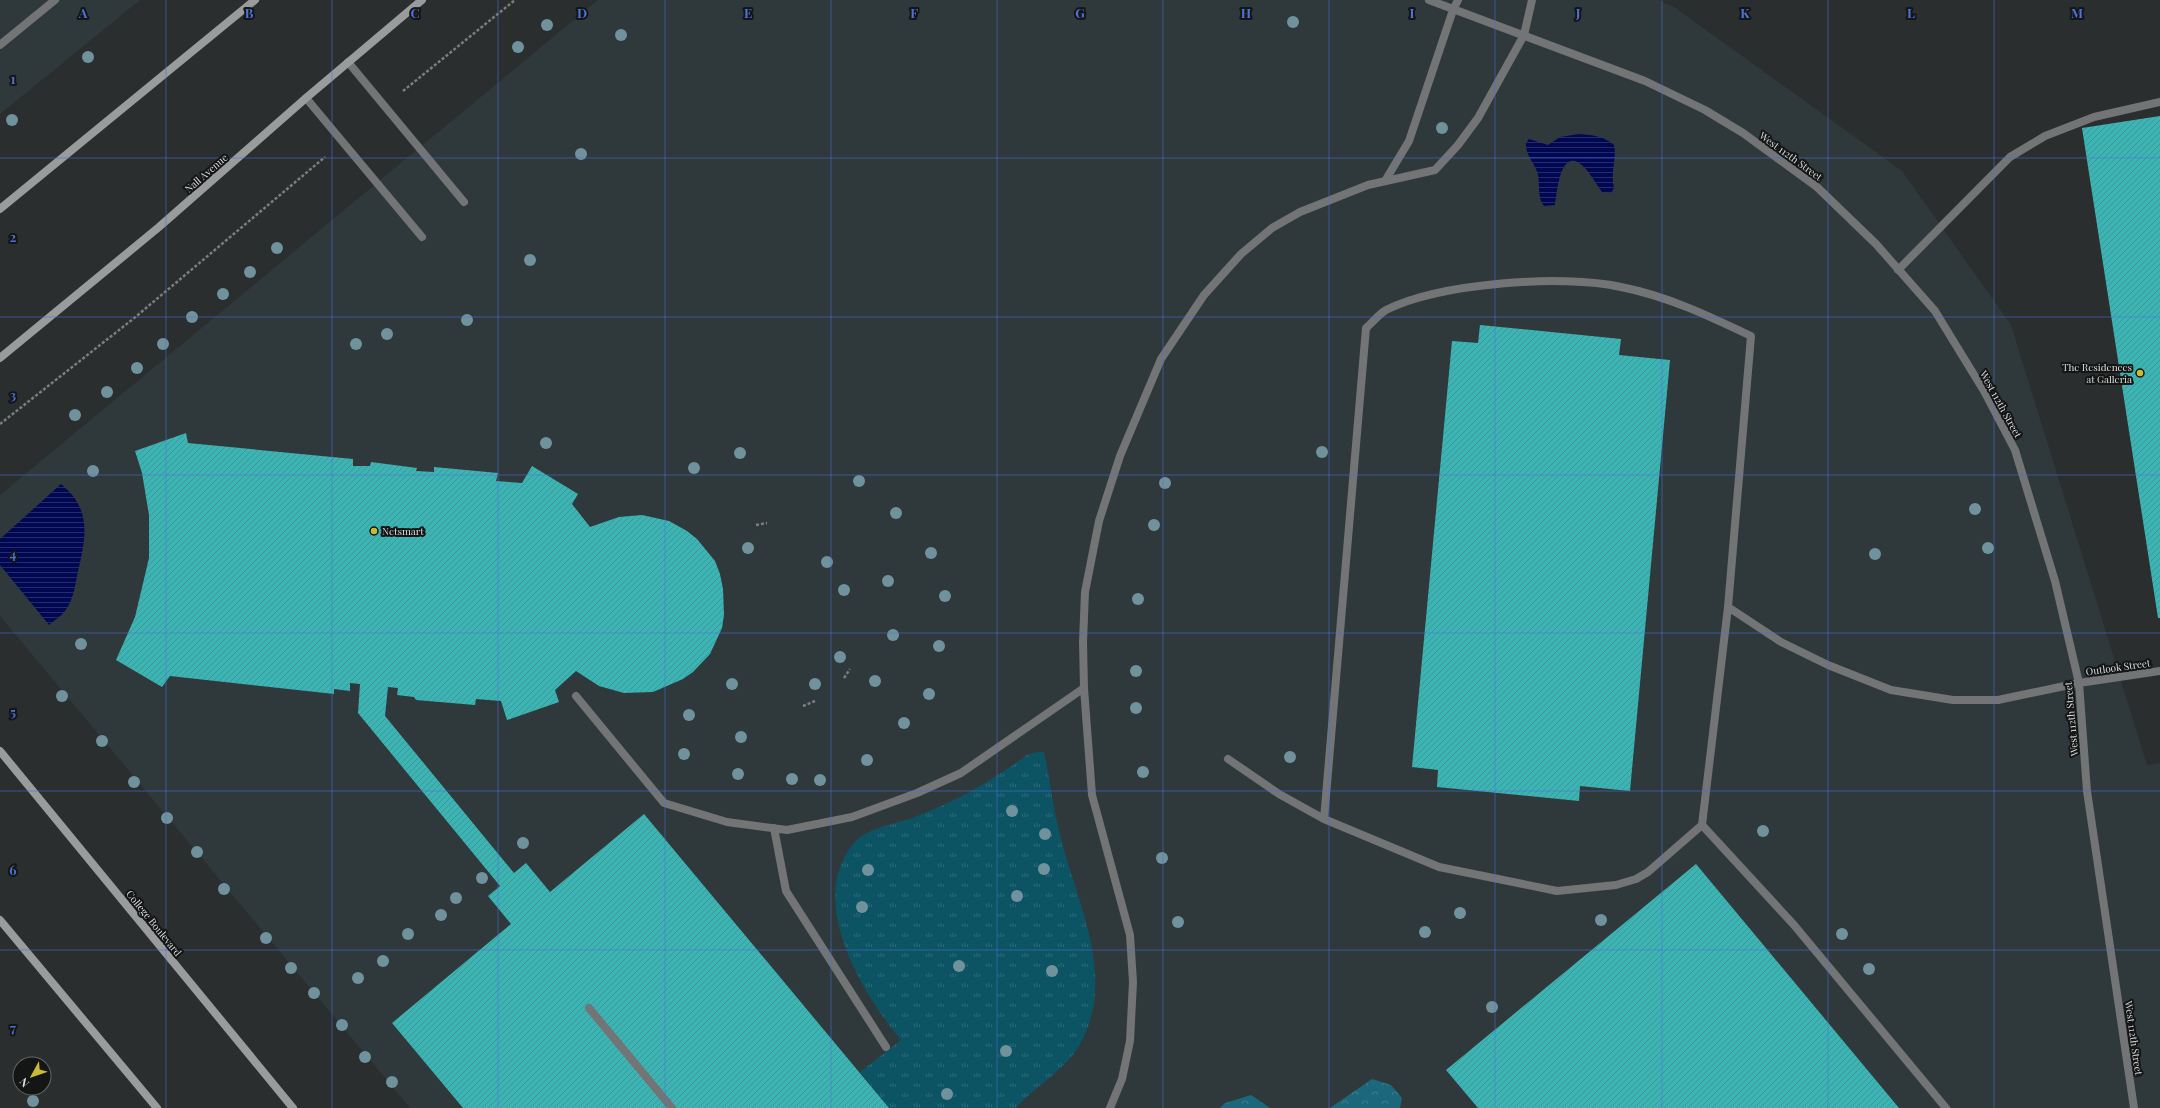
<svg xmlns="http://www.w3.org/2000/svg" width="2160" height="1108" viewBox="0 0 2160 1108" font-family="'Playfair Display',serif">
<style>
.built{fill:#2f393c}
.grass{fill:url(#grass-tufts)}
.forest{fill:url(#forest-crowns)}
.water{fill:url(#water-rules)}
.building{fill:url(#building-hatch)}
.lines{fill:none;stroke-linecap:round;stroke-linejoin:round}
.path{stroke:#7b7e7f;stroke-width:2.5;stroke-dasharray:3 2;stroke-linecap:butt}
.service{stroke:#727475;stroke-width:8}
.minor{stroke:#727475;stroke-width:8}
.secondary{stroke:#999b9d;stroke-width:8}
.tree{fill:#70929c}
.grid{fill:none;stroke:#4c72da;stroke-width:1;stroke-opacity:0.55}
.poi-dot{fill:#cbba39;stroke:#141616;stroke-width:1.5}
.labels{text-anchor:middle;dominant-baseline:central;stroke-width:4;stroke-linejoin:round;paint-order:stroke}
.street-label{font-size:10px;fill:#dbddde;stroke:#141616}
.poi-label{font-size:10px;fill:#dbddde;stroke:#141616;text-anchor:end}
.grid-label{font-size:13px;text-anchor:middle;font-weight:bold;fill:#4c72da;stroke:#141616;stroke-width:4;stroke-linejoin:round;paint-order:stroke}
</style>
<defs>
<pattern id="grass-tufts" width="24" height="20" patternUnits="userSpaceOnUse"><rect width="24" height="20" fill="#0c5364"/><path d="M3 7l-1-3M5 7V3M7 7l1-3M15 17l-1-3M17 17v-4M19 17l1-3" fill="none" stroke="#2f6b7a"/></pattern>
<pattern id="forest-crowns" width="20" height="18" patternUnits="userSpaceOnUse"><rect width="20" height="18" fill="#1b687c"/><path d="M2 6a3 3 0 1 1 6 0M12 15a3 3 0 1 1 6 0" fill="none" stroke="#3c7d8e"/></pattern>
<pattern id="water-rules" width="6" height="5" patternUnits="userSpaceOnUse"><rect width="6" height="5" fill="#020752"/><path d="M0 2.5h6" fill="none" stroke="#262b6a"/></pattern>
<pattern id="building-hatch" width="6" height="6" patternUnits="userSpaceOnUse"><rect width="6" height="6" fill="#3db4b4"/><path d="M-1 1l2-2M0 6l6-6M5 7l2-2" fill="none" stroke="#3e9898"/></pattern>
</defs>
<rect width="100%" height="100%" fill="#2a2e2f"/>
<path class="built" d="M0,0H140L0,114Z
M598,0H1658L1674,7L1902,171L2011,325L2147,765L2160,763V1108H410L0,616V495Z"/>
<path class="grass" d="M1036,752H1044C1050,779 1053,808 1060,835C1077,903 1118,979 1079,1046C1064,1071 1035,1086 1016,1108H889L860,1072L901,1040C864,996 814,913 845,856C850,847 856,839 865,834C881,825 900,823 917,816C957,801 993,780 1027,755Z"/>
<path class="forest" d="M1372,1079L1391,1085L1402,1098L1400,1108H1330Z
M1251,1095L1270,1108H1220L1225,1103Z"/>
<path class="water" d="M1579,134C1592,135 1604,136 1614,145C1617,160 1610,171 1614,188L1611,193L1602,192C1596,184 1591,174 1584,167C1561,144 1557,190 1555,205L1544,206C1537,197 1540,186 1538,175C1535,162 1525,156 1526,143L1529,139L1548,145L1560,137Z
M61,484C94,511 85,540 77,576C75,587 73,599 67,608C63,615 55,620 49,625L0,565V539Z"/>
<path class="building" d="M2160,116V618H2158L2082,128Z
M1480,325L1621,339L1619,355L1670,360L1630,791L1580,786L1579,801L1437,787L1438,770L1412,767L1452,341L1478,343Z
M186,433L188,443L353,459V466H370L371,462L417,468L416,471L434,472V467L498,473L496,481L522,483L532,466L578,494L572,504L590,527L619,517L642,515L669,521L687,531L697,539L715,561L720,574L723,589L724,615L722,628L710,654L693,672L683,679L653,692L624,693L599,686L576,671L555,690L559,702L507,720L501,701L476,699L475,705L416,700L414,697L397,695L398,688L388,687L385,716L514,873L526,863L550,892L644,814L889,1108H463L392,1023L511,924L488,896L500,886L358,713L360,684L350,683V691L334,689V694L170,676L162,687L116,660L135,617L149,558V515L142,473L135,451Z
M1696,864L1899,1108H1478L1446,1070Z"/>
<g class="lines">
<path class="path" d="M403,91L515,0
M0,424L133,319L325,157
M756,525L767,523
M844,678L850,669
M803,706L815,701"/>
<path class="service" d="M0,45L55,0
M348,62L464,202
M306,98L422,237
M1385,181L1409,141L1453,10
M1898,270L2010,157L2045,136L2094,117L2160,102
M576,696L664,803L727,822L787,830L852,817L917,793L961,773L1084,688
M1228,759L1279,794L1324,819L1439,867L1557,891L1616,885L1636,879L1648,872L1702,825L1794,925L1946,1108
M1324,819L1366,328C1372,323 1379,314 1386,310C1440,283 1562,274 1621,287C1667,296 1709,316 1751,336L1728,607L1781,642L1828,665L1891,690L1953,700H1998L2079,683
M1702,825L1728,607
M774,828L786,891L886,1047
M589,1008L672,1108
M1110,1108L1122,1079L1130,1041L1133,982L1130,935L1092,795L1084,688L1083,642L1085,592L1099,521L1120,456L1161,359L1204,295L1241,254L1272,228L1300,212L1368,185L1435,170L1458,145L1478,118L1524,35"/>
<path class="minor" d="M1429,0L1645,81L1705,110L1743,133L1817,187L1876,244L1935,311L1984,391L2015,450L2055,581L2079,683L2087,791L2134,1108
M1453,10L1458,0
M1524,35L1532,0
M2079,683L2160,671"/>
<path class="secondary" d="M0,209L255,0
M0,358L159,227L306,98L422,0
M0,751L293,1108
M0,920L157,1108"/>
</g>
<g class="tree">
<circle cx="1293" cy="22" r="6"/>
<circle cx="547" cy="25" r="6"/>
<circle cx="621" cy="35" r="6"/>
<circle cx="518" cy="47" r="6"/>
<circle cx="88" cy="57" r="6"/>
<circle cx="12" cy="120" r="6"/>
<circle cx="1442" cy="128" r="6"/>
<circle cx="581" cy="154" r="6"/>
<circle cx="277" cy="248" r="6"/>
<circle cx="530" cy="260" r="6"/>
<circle cx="250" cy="272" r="6"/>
<circle cx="223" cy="294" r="6"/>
<circle cx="192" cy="317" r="6"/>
<circle cx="467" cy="320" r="6"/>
<circle cx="387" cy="334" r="6"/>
<circle cx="163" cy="344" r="6"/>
<circle cx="356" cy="344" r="6"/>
<circle cx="137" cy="368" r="6"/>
<circle cx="107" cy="392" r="6"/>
<circle cx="75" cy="415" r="6"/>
<circle cx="546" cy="443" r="6"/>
<circle cx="1322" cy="452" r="6"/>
<circle cx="740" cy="453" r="6"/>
<circle cx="694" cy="468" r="6"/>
<circle cx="93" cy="471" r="6"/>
<circle cx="859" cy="481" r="6"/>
<circle cx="1165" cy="483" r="6"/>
<circle cx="1975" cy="509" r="6"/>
<circle cx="896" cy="513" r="6"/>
<circle cx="1154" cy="525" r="6"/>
<circle cx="748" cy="548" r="6"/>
<circle cx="1988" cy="548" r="6"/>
<circle cx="931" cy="553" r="6"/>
<circle cx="1875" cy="554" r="6"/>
<circle cx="827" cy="562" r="6"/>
<circle cx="888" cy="581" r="6"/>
<circle cx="844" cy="590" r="6"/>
<circle cx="945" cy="596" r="6"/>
<circle cx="1138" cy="599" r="6"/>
<circle cx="893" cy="635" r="6"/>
<circle cx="81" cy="644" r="6"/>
<circle cx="939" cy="646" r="6"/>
<circle cx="840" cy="657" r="6"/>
<circle cx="1136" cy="671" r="6"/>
<circle cx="875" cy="681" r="6"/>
<circle cx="732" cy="684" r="6"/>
<circle cx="815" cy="684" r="6"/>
<circle cx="929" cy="694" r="6"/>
<circle cx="62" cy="696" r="6"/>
<circle cx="1136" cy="708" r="6"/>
<circle cx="689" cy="715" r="6"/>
<circle cx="904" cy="723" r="6"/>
<circle cx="741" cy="737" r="6"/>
<circle cx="102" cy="741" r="6"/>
<circle cx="684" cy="754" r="6"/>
<circle cx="1290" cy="757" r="6"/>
<circle cx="867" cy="760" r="6"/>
<circle cx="1143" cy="772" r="6"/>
<circle cx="738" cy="774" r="6"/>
<circle cx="792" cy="779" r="6"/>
<circle cx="820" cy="780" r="6"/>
<circle cx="134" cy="782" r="6"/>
<circle cx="1012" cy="811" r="6"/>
<circle cx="167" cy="818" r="6"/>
<circle cx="1763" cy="831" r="6"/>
<circle cx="1045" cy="834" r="6"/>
<circle cx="523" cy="843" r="6"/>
<circle cx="197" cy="852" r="6"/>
<circle cx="1162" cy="858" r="6"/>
<circle cx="1044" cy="869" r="6"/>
<circle cx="868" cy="870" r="6"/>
<circle cx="482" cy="878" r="6"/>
<circle cx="224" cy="889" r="6"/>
<circle cx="1017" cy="896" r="6"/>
<circle cx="456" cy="898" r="6"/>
<circle cx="862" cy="907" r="6"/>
<circle cx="1460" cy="913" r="6"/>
<circle cx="441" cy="915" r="6"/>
<circle cx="1601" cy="920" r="6"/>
<circle cx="1178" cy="922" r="6"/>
<circle cx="1425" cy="932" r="6"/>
<circle cx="408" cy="934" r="6"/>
<circle cx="1842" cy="934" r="6"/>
<circle cx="266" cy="938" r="6"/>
<circle cx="383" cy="961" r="6"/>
<circle cx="959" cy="966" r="6"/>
<circle cx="291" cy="968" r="6"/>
<circle cx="1869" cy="969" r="6"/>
<circle cx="1052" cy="971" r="6"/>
<circle cx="358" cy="978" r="6"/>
<circle cx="314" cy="993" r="6"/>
<circle cx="1492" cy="1007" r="6"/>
<circle cx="342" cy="1025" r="6"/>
<circle cx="1006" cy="1051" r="6"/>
<circle cx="365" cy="1057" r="6"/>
<circle cx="392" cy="1082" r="6"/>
<circle cx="947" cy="1094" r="6"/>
<circle cx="33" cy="1101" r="6"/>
</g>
<path class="grid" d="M166,0V1108M332,0V1108M498,0V1108M665,0V1108M831,0V1108M997,0V1108M1163,0V1108M1329,0V1108M1495,0V1108M1662,0V1108M1828,0V1108M1994,0V1108M0,158H2160M0,317H2160M0,475H2160M0,633H2160M0,791H2160M0,950H2160"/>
<g class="poi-dot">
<circle cx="2140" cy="373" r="4"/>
<circle cx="374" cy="531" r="4"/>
</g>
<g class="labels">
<g class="street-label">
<text transform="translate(1791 156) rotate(36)">West 112th Street</text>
<text transform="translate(206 173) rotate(-41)">Nall Avenue</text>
<text transform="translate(2001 404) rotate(61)">West 112th Street</text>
<text transform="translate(2118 667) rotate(-8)">Outlook Street</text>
<text transform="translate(2071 719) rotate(-95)">West 112th Street</text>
<text transform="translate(154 923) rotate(51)">College Boulevard</text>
<text transform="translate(2134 1038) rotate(82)">West 112th Street</text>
</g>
<g class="poi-label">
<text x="2132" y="367">The Residences<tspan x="2132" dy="12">at Galleria</tspan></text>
<text x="382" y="531" text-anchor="start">Netsmart</text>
</g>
</g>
<g class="grid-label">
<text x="83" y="18">A</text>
<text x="249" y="18">B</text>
<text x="415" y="18">C</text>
<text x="582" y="18">D</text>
<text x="748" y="18">E</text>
<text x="914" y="18">F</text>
<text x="1080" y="18">G</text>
<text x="1246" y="18">H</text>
<text x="1412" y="18">I</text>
<text x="1578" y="18">J</text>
<text x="1745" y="18">K</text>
<text x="1911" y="18">L</text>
<text x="2077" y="18">M</text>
<text x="13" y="84">1</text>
<text x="13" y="242">2</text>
<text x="13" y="400">3</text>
<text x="13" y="559">4</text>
<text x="13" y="717">5</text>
<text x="13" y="875">6</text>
<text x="13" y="1033">7</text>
</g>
<g transform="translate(32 1076) rotate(230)"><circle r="19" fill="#141616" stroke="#646666"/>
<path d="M0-3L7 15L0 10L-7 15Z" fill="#cbba39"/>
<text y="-6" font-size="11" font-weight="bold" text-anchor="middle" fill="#dbddde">N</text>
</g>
</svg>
